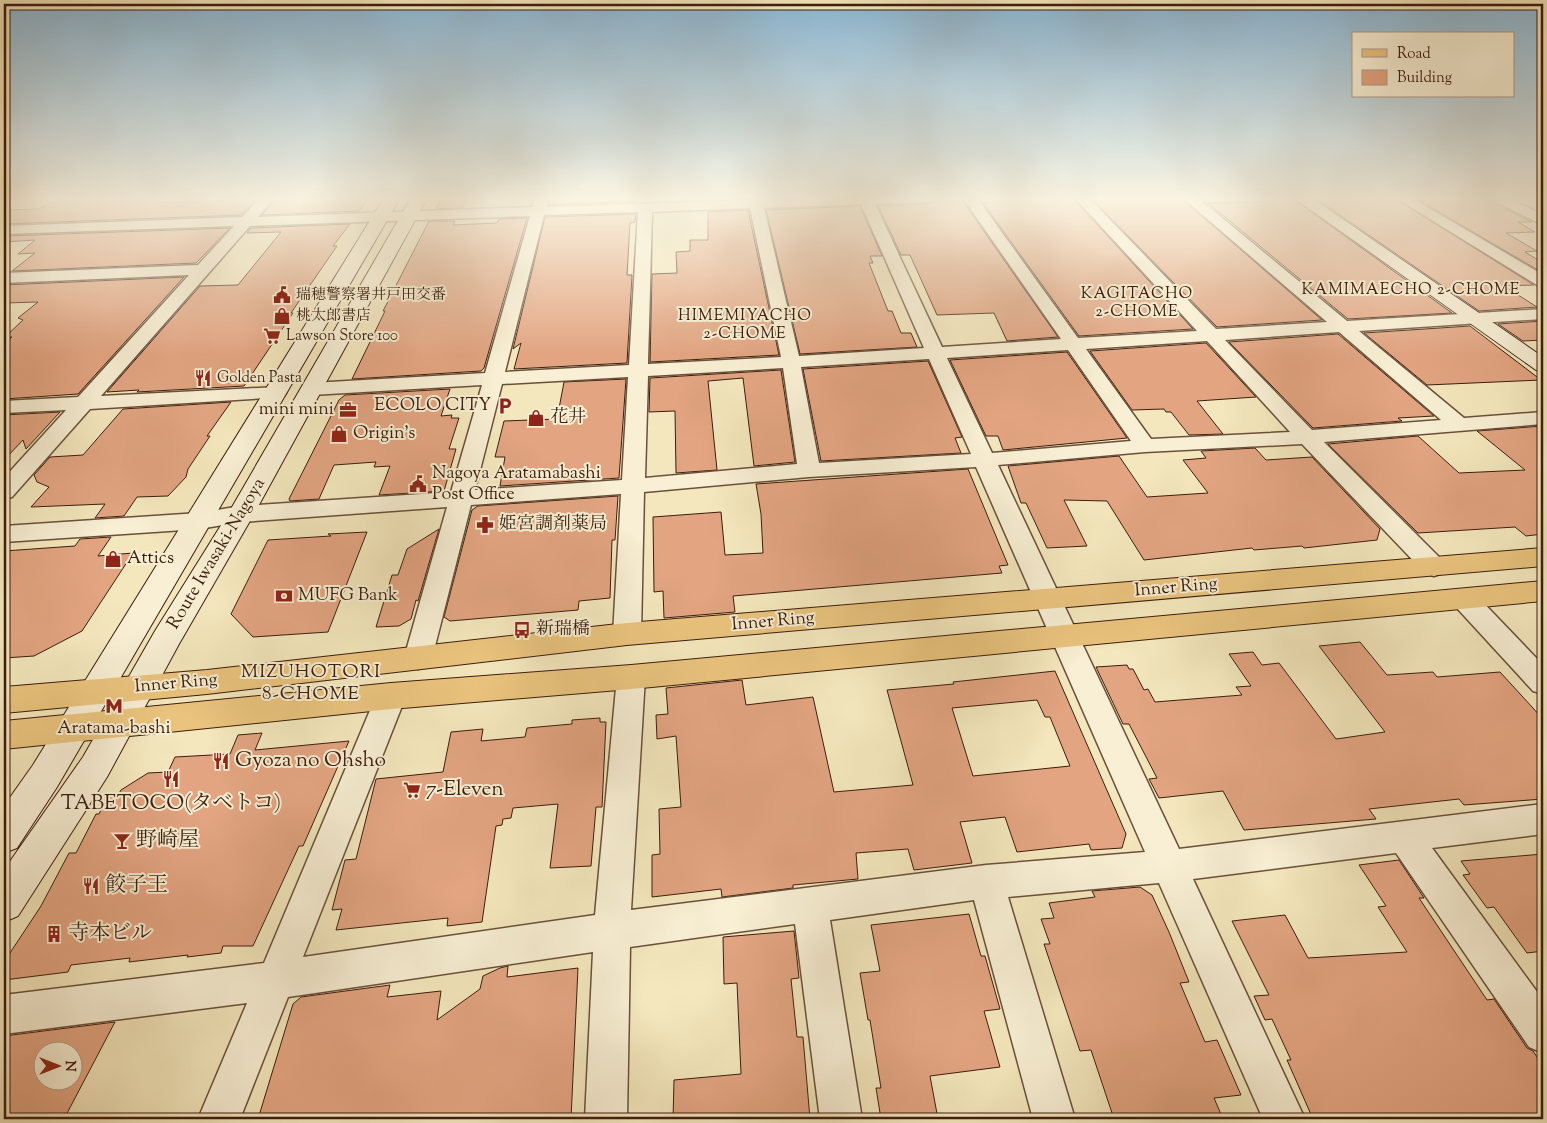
<svg xmlns="http://www.w3.org/2000/svg" width="1547" height="1123" viewBox="0 0 1547 1123" font-family="'Sorts Mill Goudy','Noto Serif JP',serif">
<style>
.building{fill:#e2a481;stroke:#3c1d0e;fill-rule:evenodd}
.lines{fill:none;stroke-linecap:round;stroke-linejoin:round}
.street-casing{stroke:#6a503a;stroke-width:3}
.secondary-casing{stroke:#3c1d0e;stroke-width:2}
.primary-casing{stroke:#3c1d0e;stroke-width:2}
.street{fill:#f8efd4;fill-rule:evenodd}
.secondary{fill:#f8efd4;fill-rule:evenodd}
.primary{fill:#eac47e;fill-rule:evenodd}
.labels{text-anchor:middle;dominant-baseline:central;stroke-width:4;stroke-linejoin:round;paint-order:stroke}
.far-poi-label{font-size:15px;fill:#3c1d0e;stroke:#f8efd4;text-anchor:start}
.far-neighbourhood-label{font-size:16px;letter-spacing:1px;fill:#3c1d0e;stroke:#f8efd4}
.poi-label{font-size:18px;fill:#3c1d0e;stroke:#f8efd4;text-anchor:start}
.street-label{font-size:18px;fill:#3c1d0e;stroke:#f8efd4}
.neighbourhood-label{font-size:19px;letter-spacing:1px;fill:#3c1d0e;stroke:#f8efd4}
.near-poi-label{font-size:21px;fill:#3c1d0e;stroke:#f8efd4;text-anchor:start}
</style>
<rect width="100%" height="100%" fill="#f4e7bd"/>
<filter id="stains"><feTurbulence type="fractalNoise" baseFrequency=".004" numOctaves="4"/><feColorMatrix values="0 0 0 0 .2 0 0 0 0 .09 0 0 0 0 .02 0 0 0 .5 -.17"/></filter>
<radialGradient id="worn" r=".72"><stop offset=".6" stop-color="#630" stop-opacity="0"/><stop offset="1" stop-color="#630" stop-opacity=".3"/></radialGradient>
<path class="building" d="M57,198H161L156,202L226,201L229,198H258L241,215L4,224V210L39,209Z
M276,198H369L359,211L262,215Z
M442,198H467L462,208L436,209Z
M551,198H609L608,201H637L549,205Z
M1038,198H1073L1193,329L1079,336L980,199Z
M1091,198H1181L1322,320L1217,327Z
M1271,198H1292L1452,313L1348,319L1208,203L1275,201Z
M1315,198H1394L1534,285L1504,286L1537,307L1479,311Z
M1415,198H1489L1493,203L1532,222H1518L1535,232L1506,233L1537,251L1525,252L1543,263V273Z
M940,200H962L1058,337L1007,341L994,313L937,315L910,255H901L878,206L926,204Z
M860,206L882,256H870L873,263H869L888,311H892L901,333H911L917,347L800,354L766,210Z
M748,210L779,355L650,362L652,274L677,273L676,252L690,251V240H708V212Z
M636,214L635,222L630,223L627,275H632L627,363L514,369L521,343L513,349L545,217Z
M527,218L484,368L481,371L352,379L385,311H383L429,221H455L453,225L497,223L499,219Z
M350,224L333,246H337L291,313H293L244,386L137,392L139,390L107,392L200,286L238,285L281,232L247,233L251,228Z
M230,228L196,263L12,271L35,253L18,254L35,240L4,242V236Z
M184,277L78,394L4,399V343L12,337L4,338L23,320L18,318L38,302L4,303V285Z
M1543,321V340L1523,341L1498,324Z
M1470,326L1541,380L1427,385L1364,333Z
M1338,334L1434,416L1398,418L1402,421L1313,428L1229,342Z
M1206,343L1256,397L1197,401L1223,434L1189,435L1171,412H1166L1164,409L1132,410L1090,351Z
M1067,352L1127,438L1003,450L998,436H986L950,360Z
M928,361L962,437L955,438L961,453L821,461L803,369Z
M781,370L795,462L754,466L743,378L708,381L717,470L676,473L675,411L649,412L650,378Z
M626,379L619,478L500,486L505,457H495L504,421L557,419L564,382Z
M450,389L441,416L452,415L451,418H459L449,449H456L444,491L379,495L390,466L374,467L376,462L334,465L319,499L290,501L289,499L339,400L345,395Z
M231,402L207,436H210L188,469L186,477L168,496L137,497L124,516L95,518L105,504L31,507L49,487L37,482L34,475L50,457L83,455L123,409Z
M60,412L26,449L23,440L4,460V415Z
M1543,426V534L1526,536L1515,527L1418,533L1328,444L1418,436L1459,473L1525,470L1477,431Z
M1255,448L1266,460L1312,457L1380,529L1377,540L1304,548L1302,546L1254,550L1252,548L1144,560L1107,501L1064,500L1087,546L1047,548L1026,503H1021L1008,466L1119,456L1147,497L1208,493L1183,460L1206,458L1201,451Z
M968,469L1008,565L999,566L1002,573L733,596L735,612L664,618L663,591L654,592L653,517L721,512L725,555L763,553L761,514L756,484Z
M618,496L615,540H612L610,598L579,601L578,610L450,621L444,617L472,510L478,506Z
M439,529L418,601L416,600L411,619L399,626L376,627L392,575H398L407,549Z
M367,532L328,632L253,637L231,614L268,540L331,536L328,534Z
M111,537L98,556L133,553L82,631L34,656L4,658V551L75,546L80,539Z
M1360,642L1387,675L1433,672L1437,677L1500,672L1543,719V799L1464,805L1459,799L1369,809L1376,819L1244,830L1223,791L1159,798L1149,779L1157,778L1129,724H1123L1096,667L1127,665L1129,669H1133L1144,690L1148,689L1155,702L1242,695L1236,687L1251,686L1229,654L1253,652L1262,665L1279,663L1336,739L1385,732L1319,646Z
M1055,671L1126,834L1122,848L1091,850L1089,844L1017,852L1005,817L960,822L972,863L914,870L908,849L856,853L858,879L793,885V888L722,897L721,889L652,897V855L660,854L659,809L681,807L676,736L657,739L656,715L668,714L666,688L742,680L746,705L813,697L834,792L913,785L887,690L954,684L953,682ZM1037,700L1045,717H1050L1070,766L973,776L952,708Z
M600,718V722H606L602,807H596L591,866L550,868L558,804L513,808L511,818L503,819L502,825L496,826L482,922L447,926L448,918L336,930L342,909L332,910L345,860L356,859L376,779L443,772L451,732L483,729L481,741L525,737L527,728L572,724V720Z
M262,733L255,750L349,741L303,846H299L253,946H223L221,953L187,957L188,955L129,962L130,958L71,965L68,972L4,980V962L41,906L69,853H76L96,814H99L108,796L118,795L121,790L148,773L168,772L175,757L230,754L238,735Z
M1543,854V951L1527,953L1494,907L1487,908L1463,875L1470,874L1461,861Z
M1399,860L1424,898H1419L1487,1000L1494,999L1527,1048L1533,1051L1543,1066V1119H1313L1287,1060H1291L1272,1019L1265,1020L1254,996L1269,995L1232,921L1285,915L1308,958L1407,952L1378,907L1386,906L1359,865Z
M1140,887L1152,895L1169,932L1189,982L1180,983L1205,1042L1217,1040L1241,1095L1214,1098L1223,1119H1114L1091,1050L1080,1051L1044,944H1050L1041,919L1054,918L1049,903L1095,897L1092,891Z
M969,914L981,956H985L1000,1009L984,1011L1000,1067L930,1076L938,1119H881L876,1088H881L870,1020H868L860,973L880,971L871,925Z
M794,931L799,978L791,979L797,1037H803L810,1119H673L674,1080L741,1074L737,983L724,984L723,937Z
M508,966L507,977L578,968L571,1119H258L293,1004L301,997L390,985L387,997L441,991L437,1020L480,989L483,976L500,968Z
M115,1022L64,1119H4V1036ZM42,1050H72V1080H42Z"/>
<g class="lines">
<g class="street-casing">
<path id="street" d="M260,198H274L258,217L532,207L535,198H549L547,207L749,200L748,198H762V199L933,198L931,201L926,202L875,204L942,347L1061,339L963,198H977L1078,338L1197,331L1075,198H1089L1216,329L1327,322L1183,198H1198L1347,321L1543,309V319L1359,331L1464,418L1543,412V424L1324,442L1443,561L1447,567L1443,573L1434,576L1425,573L1302,444L1145,452L998,465L1179,849L1543,804V834L1432,848L1543,1000V1053L1529,1047L1396,853L1193,879L1305,1119H1263L1159,883L1008,897L1075,1119H1033L974,900L830,920L862,1119H820L795,924L630,947L627,1119H585L593,952L288,997L240,1119H198L247,1003L4,1034V995L264,963L376,696L381,688L391,684L401,688L406,696L303,957L595,915L617,677L621,669L631,666L641,669L645,677L631,910L986,865L1145,852L976,467L809,477L644,492L641,634L637,641L627,644L617,641L613,634L621,494L471,505L432,658L428,666L418,669L408,666L404,658L447,507L241,522L199,529L4,542V526L199,513L241,506L451,492L482,385L312,395L305,393L302,389L305,385L312,383L485,373L530,216L250,226L101,396L276,387L283,389L286,393L283,397L90,409L12,497L4,499V478L66,410L4,413V401L78,397L189,275L4,283V273L198,265L234,226L4,234V226L242,217ZM861,204L924,348L799,356L764,208ZM750,208L781,357L648,364L652,212ZM638,212L629,365L505,372L544,215ZM1339,332L1441,420L1312,430L1225,340ZM1207,341L1290,432L1151,439L1086,349ZM1068,350L1131,441L992,453L947,358ZM929,359L971,454L819,463L801,367ZM783,368L797,464L645,478L648,376ZM628,377L622,480L475,490L502,384Z
M1396,198H1412L1543,275V287L1537,285Z
M1492,198H1509L1543,215V225L1494,201Z
M1464,590L1473,592L1543,665V694L1533,691L1455,606L1451,599L1455,592Z"/>
</g>
<g class="secondary-casing">
<path id="secondary" d="M384,198H400L57,787L17,848L4,853V806L33,765Z
M411,198H427L254,514L179,644L107,777L18,916L4,922V870L83,757L155,631L228,514Z
M1294,198H1312L1543,357V372L1536,370Z"/>
</g>
<g class="primary-casing">
<path id="primary" d="M1543,548V566L627,645L207,694L4,713V687L207,670L627,623Z
M1543,581V601L631,689L391,709L4,749V721L391,683L631,665Z"/>
</g>
<use href="#street" class="street"/>
<use href="#secondary" class="secondary"/>
<use href="#primary" class="primary"/>
</g>
<linearGradient id="sky" x2="0" y2="1"><stop stop-color="#8bb8d6"/><stop offset="0.56" stop-color="#faf4e1"/><stop offset="1" stop-color="#faf4e1" stop-opacity="0"/></linearGradient>
<rect width="1547" height="355" fill="url(#sky)"/>
<defs>
<g id="civic-bare" transform="scale(1.35)"><path d="M-.6-6.5H3V-4.5H.6V-3L4-1V1h2V6H-6V1h2V-1L-.6-3ZM-1.2 2.5V6h2.4V2.5Z" fill="#8f2418" stroke="#f8efd4" stroke-width="2.5" paint-order="stroke"/></g>
<g id="shop-bare" transform="scale(1.35)"><path d="M-5-2.5h2.3a2.7 3.5 0 0 1 5.4 0H5L5.5 6h-11ZM-1.5-2.5h3a1.5 2.3 0 0 0-3 0Z" fill="#8f2418" stroke="#f8efd4" stroke-width="2.5" paint-order="stroke"/></g>
<g id="supermarket-bare" transform="scale(1.35)"><path d="M-6-5.5h2.5l.6 2H6L4.5 2H-2.5L-4.4-4H-6ZM-1.5 3.2a1.3 1.3 0 1 0 .1 0ZM3 3.2a1.3 1.3 0 1 0 .1 0Z" fill="#8f2418" stroke="#f8efd4" stroke-width="2.5" paint-order="stroke"/></g>
<g id="restaurant-bare" transform="scale(1.35)"><path d="M-5-6h1v4h1v-4h1v4h1v-4h1v5L-1.5 .5V6h-2V.5L-5-1ZM5-6V6H3V1.5H1.5Q1.5-4 5-6Z" fill="#8f2418" stroke="#f8efd4" stroke-width="2.5" paint-order="stroke"/></g>
<g id="parking-bare" transform="scale(1.35)"><path d="M-3.5-5.5H1a3.5 3.5 0 0 1 0 7H-1V5.5H-3.5ZM-1-3.4V-.6H.8a1.4 1.4 0 0 0 0-2.8Z" fill="#8f2418" stroke="#f8efd4" stroke-width="2.5" paint-order="stroke"/></g>
<g id="office-bare" transform="scale(1.35)"><path d="M-6-3h4V-5.5h4V-3h4V5H-6ZM-1-4.5V-3h2v-1.5ZM-6 0V1H6V0Z" fill="#8f2418" stroke="#f8efd4" stroke-width="2.5" paint-order="stroke"/></g>
<g id="pharmacy-bare" transform="scale(1.35)"><path d="M-2-6h4v4h4v4h-4v4h-4v-4h-4v-4h4Z" fill="#8f2418" stroke="#f8efd4" stroke-width="2.5" paint-order="stroke"/></g>
<g id="bank-bare" transform="scale(1.35)"><path d="M-6-4H6V4H-6ZM0-2.3a2.3 2.3 0 1 0 0 4.6a2.3 2.3 0 1 0 0-4.6Z" fill="#8f2418" stroke="#f8efd4" stroke-width="2.5" paint-order="stroke"/></g>
<g id="bus-bare" transform="scale(1.35)"><path d="M-5-6H5V4H4V6H2V4H-2V6H-4V4H-5ZM-3.5-4V0h7V-4ZM-3.5 1.2v1.5H-2V1.2ZM2 1.2v1.5H3.5V1.2Z" fill="#8f2418" stroke="#f8efd4" stroke-width="2.5" paint-order="stroke"/></g>
<g id="metro-bare" transform="scale(1.35)"><path d="M-5.5 5V-5H-3L0 0L3-5H5.5V5H3V-.5L0 4L-3-.5V5Z" fill="#8f2418" stroke="#f8efd4" stroke-width="2.5" paint-order="stroke"/></g>
<g id="bar-bare" transform="scale(1.35)"><path d="M-6-5H6L.8 .8V4.5H3.5V6h-7V4.5H-.8V.8Z" fill="#8f2418" stroke="#f8efd4" stroke-width="2.5" paint-order="stroke"/></g>
<g id="building-bare" transform="scale(1.35)"><path d="M-4-6H4V6H1V3H-1V6H-4ZM-2.5-4.3h1.7v1.8h-1.7ZM.8-4.3h1.7v1.8H.8ZM-2.5-1h1.7V.8h-1.7ZM.8-1h1.7V.8H.8Z" fill="#8f2418" stroke="#f8efd4" stroke-width="2.5" paint-order="stroke"/></g>
</defs>
<g fill-rule="evenodd">
<use href="#civic-bare" x="282" y="295"/>
<use href="#shop-bare" x="282" y="316"/>
<use href="#supermarket-bare" x="272" y="336"/>
<use href="#restaurant-bare" x="203" y="378"/>
<use href="#parking-bare" x="505" y="406"/>
<use href="#office-bare" x="348" y="410"/>
<use href="#shop-bare" x="536" y="418"/>
<use href="#shop-bare" x="339" y="434"/>
<use href="#civic-bare" x="418" y="484"/>
<use href="#pharmacy-bare" x="485" y="525"/>
<use href="#shop-bare" x="113" y="559"/>
<use href="#bank-bare" x="284" y="596"/>
<use href="#bus-bare" x="522" y="630"/>
<use href="#metro-bare" x="114" y="706"/>
<use href="#restaurant-bare" x="221" y="761"/>
<use href="#restaurant-bare" x="171" y="779"/>
<use href="#supermarket-bare" x="412" y="790"/>
<use href="#bar-bare" x="122" y="841"/>
<use href="#restaurant-bare" x="91" y="886"/>
<use href="#building-bare" x="54" y="934"/>
</g>
<g class="labels">
<g class="far-poi-label">
<text x="296" y="295">瑞穂警察署井戸田交番</text>
<text x="296" y="316">桃太郎書店</text>
<text x="286" y="336">Lawson Store 100</text>
<text x="217" y="378">Golden Pasta</text>
</g>
<g class="far-neighbourhood-label">
<text x="1411" y="290">KAMIMAECHO 2-CHOME</text>
<text x="1137" y="294">KAGITACHO<tspan x="1137" dy="18">2-CHOME</tspan></text>
<text x="745" y="316">HIMEMIYACHO<tspan x="745" dy="18">2-CHOME</tspan></text>
</g>
<g class="poi-label">
<text x="491" y="406" text-anchor="end">ECOLO CITY</text>
<text x="334" y="410" text-anchor="end">mini mini</text>
<text x="550" y="418">花井</text>
<text x="353" y="434">Origin's</text>
<text x="432" y="474">Nagoya Aratamabashi<tspan x="432" dy="21">Post Office</tspan></text>
<text x="499" y="525">姫宮調剤薬局</text>
<text x="127" y="559">Attics</text>
<text x="298" y="596">MUFG Bank</text>
<text x="536" y="630">新瑞橋</text>
<text x="114" y="729" text-anchor="middle">Aratama-bashi</text>
</g>
<g class="street-label">
<text transform="translate(217 554) rotate(-59)">Route Iwasaki-Nagoya</text>
<text transform="translate(1176 588) rotate(-5)">Inner Ring</text>
<text transform="translate(773 622) rotate(-5)">Inner Ring</text>
<text transform="translate(176 684) rotate(-5)">Inner Ring</text>
</g>
<g class="neighbourhood-label">
<text x="311" y="672">MIZUHOTORI<tspan x="311" dy="22">8-CHOME</tspan></text>
</g>
<g class="near-poi-label">
<text x="235" y="761">Gyoza no Ohsho</text>
<text x="426" y="790">7-Eleven</text>
<text x="171" y="804" text-anchor="middle">TABETOCO(タベトコ)</text>
<text x="136" y="841">野崎屋</text>
<text x="105" y="886">餃子王</text>
<text x="68" y="934">寺本ビル</text>
</g>
</g>
<rect width="1547" height="1123" fill="none" stroke="#f4e7bd" stroke-width="20"/>
<rect x="5" y="5" width="1537" height="1113" fill="none" stroke="#3c1d0e" stroke-width="2.5"/>
<rect x="10" y="10" width="1527" height="1103" fill="none" stroke="#3c1d0e"/>
<rect x="1352" y="32" width="162" height="65" fill="#f8efd4" stroke="#ad9b85"/>
<rect x="1362" y="49" width="25" height="8" fill="#eac47e" stroke="#ad9b85"/>
<text x="1397" y="58" font-size="15" fill="#3c1d0e">Road</text>
<rect x="1362" y="70" width="25" height="15" fill="#e2a481" stroke="#ad9b85"/>
<text x="1397" y="82" font-size="15" fill="#3c1d0e">Building</text>
<g transform="translate(58 1066) rotate(90)"><circle r="24" fill="#f8efd4" stroke="#ad9b85"/>
<path d="M0-4L9 19L0 12L-9 19Z" fill="#8f2418"/>
<text y="-8" font-size="14" font-weight="bold" text-anchor="middle" fill="#3c1d0e">N</text>
</g>
<rect width="100%" height="100%" filter="url(#stains)"/>
<rect width="100%" height="100%" fill="url(#worn)"/>
</svg>
